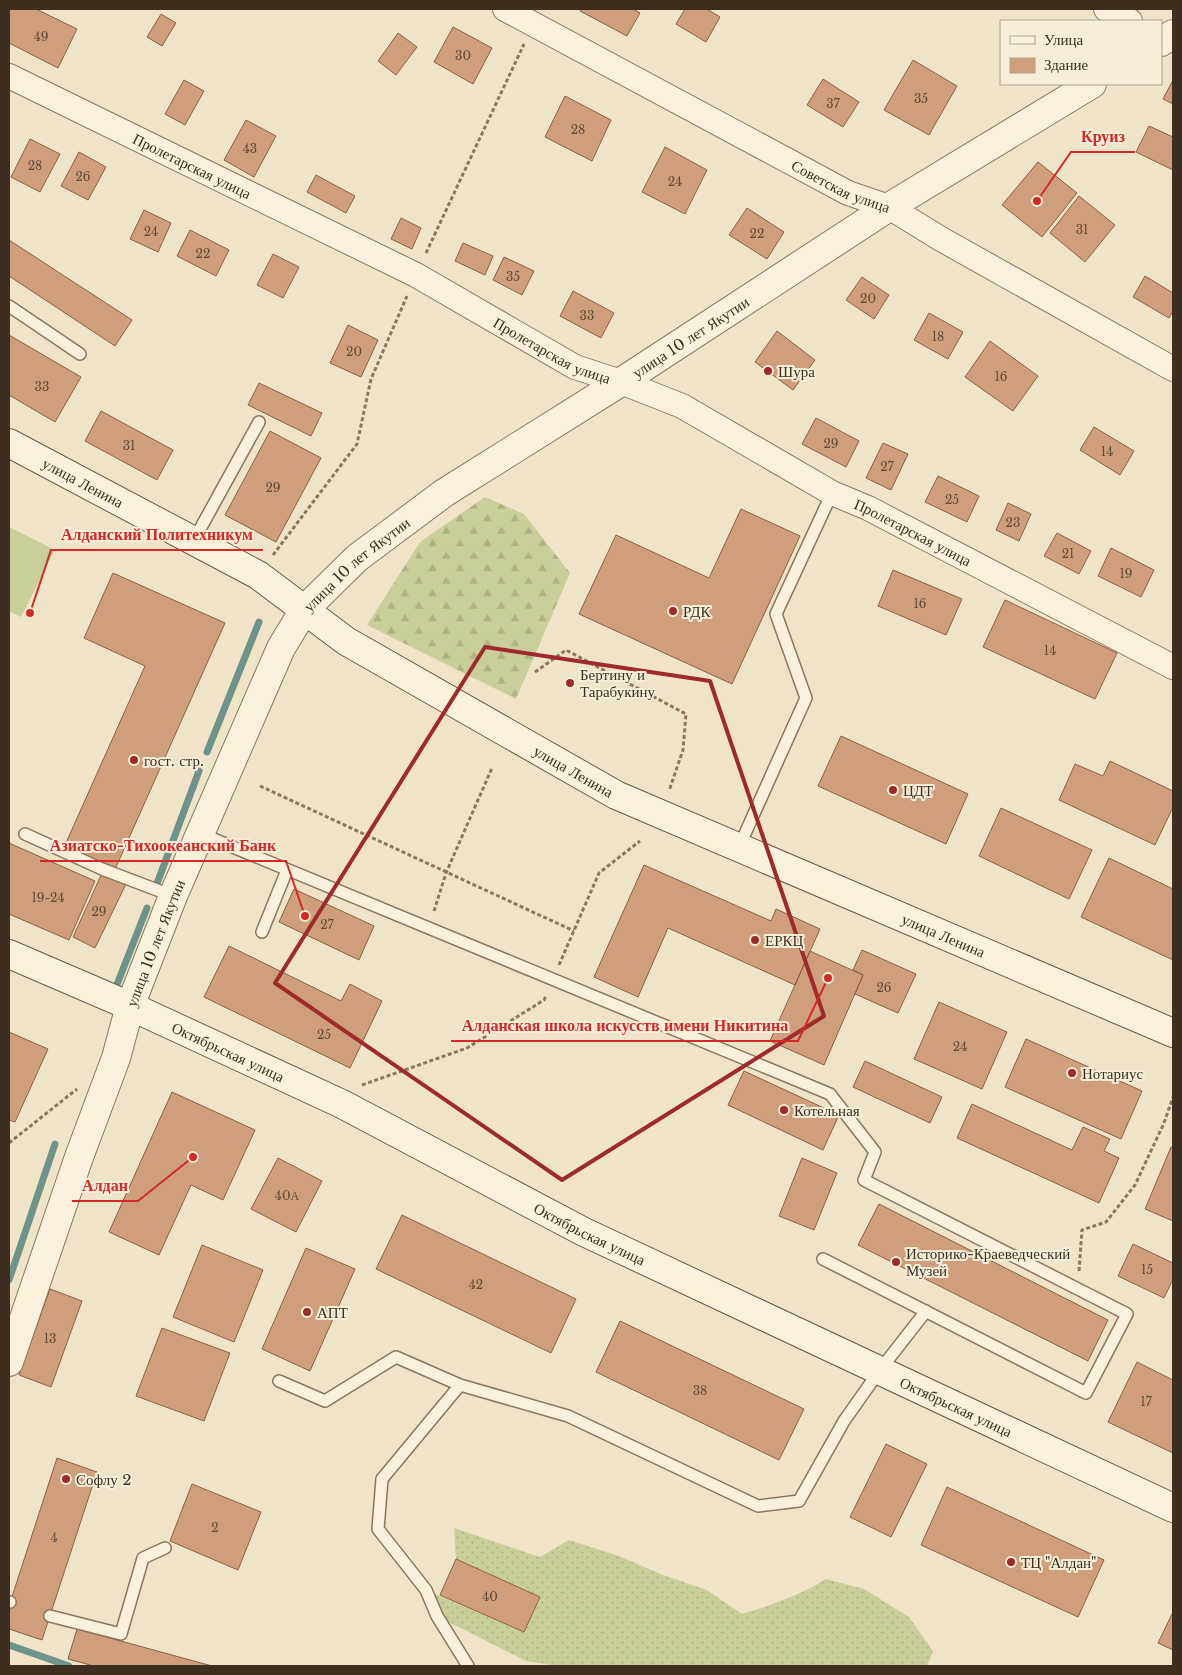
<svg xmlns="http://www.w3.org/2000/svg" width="1182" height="1675" viewBox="0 0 1182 1675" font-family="'Libre Baskerville',serif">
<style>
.grass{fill:url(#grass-dots)}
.forest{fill:url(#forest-firs)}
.green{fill:#c9cf9b}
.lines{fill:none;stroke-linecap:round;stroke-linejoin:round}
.stream{stroke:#6f938a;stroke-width:7}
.building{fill:#cf9f7d;stroke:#8d5f41}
.service-casing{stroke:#8d765c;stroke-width:14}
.minor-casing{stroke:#8d765c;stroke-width:26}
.tertiary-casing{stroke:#8d765c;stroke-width:30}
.secondary-casing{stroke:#6f573f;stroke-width:30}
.path{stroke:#8d765c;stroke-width:3;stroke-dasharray:4 2.5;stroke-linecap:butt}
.service{stroke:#faf1dc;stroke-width:11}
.minor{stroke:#faf1dc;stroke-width:24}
.tertiary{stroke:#faf1dc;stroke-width:28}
.secondary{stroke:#faf1dc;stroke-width:28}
.marked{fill:none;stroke:#9e2a2b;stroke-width:4;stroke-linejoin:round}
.poi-dot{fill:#9e2a2b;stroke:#f7eed8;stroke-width:2}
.labels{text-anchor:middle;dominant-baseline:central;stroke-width:4;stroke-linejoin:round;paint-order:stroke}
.number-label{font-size:12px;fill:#624a37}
.street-label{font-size:15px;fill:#3d2e20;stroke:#f7eed8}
.poi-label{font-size:15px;fill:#3d2e20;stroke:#f7eed8;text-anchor:start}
.leader{fill:none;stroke:#d62828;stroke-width:2}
.callout-dot{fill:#d62828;stroke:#f7eed8;stroke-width:2}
.callout-label{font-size:16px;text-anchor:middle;font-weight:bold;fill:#d62828;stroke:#f7eed8;stroke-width:4;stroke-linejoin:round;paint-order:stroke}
</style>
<defs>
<pattern id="grass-dots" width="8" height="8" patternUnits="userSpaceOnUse" patternTransform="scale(1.25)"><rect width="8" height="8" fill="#c9cf9b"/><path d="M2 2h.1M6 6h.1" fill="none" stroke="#aeb285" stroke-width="1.8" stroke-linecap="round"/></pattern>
<pattern id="forest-firs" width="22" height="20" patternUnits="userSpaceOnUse" patternTransform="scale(1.25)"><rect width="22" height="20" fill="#c9cf9b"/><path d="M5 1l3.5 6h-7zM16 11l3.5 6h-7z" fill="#aeb285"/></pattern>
</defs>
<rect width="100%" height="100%" fill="#f0e4c8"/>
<path class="grass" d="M454,1528L540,1557L569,1540L619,1556L663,1575L707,1590L742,1614C772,1605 800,1595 826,1579L864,1589L909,1617L933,1651L927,1666H558L526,1661L437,1616L426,1590L524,1632L540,1597L456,1559Z"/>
<path class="forest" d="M485,497L524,514L570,573L516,699L367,625L420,542Z"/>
<path class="green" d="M9,527L55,550L21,617L9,611Z"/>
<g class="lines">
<path class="stream" d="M207,752L259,622
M155,889L199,771
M114,992L147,908
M9,1280L55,1144
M9,1645L69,1666"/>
</g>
<path class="building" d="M9,9H36L77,29L58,68L9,43Z
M581,9H633L640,13L627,36L580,11Z
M685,9H707L720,17L706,42L676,24Z
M161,14L176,23L162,46L147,37Z
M453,27L492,48L473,84L434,62Z
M398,33L417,47L396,75L378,61Z
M913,60L957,86L929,135L884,110Z
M823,79L859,102L843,127L807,105Z
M184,80L204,91L185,125L165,114Z
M1173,80V104L1163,99Z
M565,96L611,120L592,161L545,137Z
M246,120L276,136L254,177L224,160Z
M1149,126L1173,137V170L1136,152Z
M30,139L60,154L40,192L11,177Z
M665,147L707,170L685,214L642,192Z
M79,152L106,167L88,200L61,186Z
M1038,162L1077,193L1042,237L1002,205Z
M316,175L355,196L346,213L307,192Z
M1079,196L1115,225L1085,262L1050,233Z
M747,208L784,232L767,259L729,235Z
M144,210L171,223L158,252L130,239Z
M401,218L421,228L412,249L391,239Z
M190,230L229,250L216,276L177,256Z
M9,240L132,320L115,346L9,276Z
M463,243L493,256L485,275L455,261Z
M273,254L299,267L283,298L257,285Z
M504,257L534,271L522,295L493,280Z
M1145,276L1173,293V311L1169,318L1133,297Z
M862,277L889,295L874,319L846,300Z
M573,291L614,313L601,338L560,316Z
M929,313L963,332L948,359L914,340Z
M348,325L378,340L361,377L330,363Z
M777,331L815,360L793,390L755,362Z
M9,335L81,377L55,422L9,395Z
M990,341L1038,376L1013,411L965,377Z
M259,383L322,413L311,436L248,405Z
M101,411L173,450L157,480L85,441Z
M816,418L859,441L846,467L802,444Z
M1094,427L1134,451L1120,475L1080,450Z
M270,431L321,458L276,542L225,515Z
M883,443L908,454L891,490L866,478Z
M938,476L979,496L967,522L925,502Z
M1008,503L1031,514L1019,541L996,530Z
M741,509L800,536L732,684L579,614L616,535L709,578Z
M1057,533L1091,551L1079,574L1044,556Z
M1111,548L1154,570L1141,597L1098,576Z
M893,570L962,599L946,635L878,606Z
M113,573L225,623L112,876L61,854L145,666L84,638Z
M1005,600L1117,653L1095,699L983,647Z
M841,736L968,794L946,844L818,786Z
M1110,761L1173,791V807L1155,845L1059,800L1075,764L1103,776Z
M1001,808L1092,850L1069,899L979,856Z
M9,843L95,881L69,940L9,914Z
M1109,858L1173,889V960L1081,917Z
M644,865L771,921L776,909L820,929L795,985L668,928L638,997L594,977Z
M102,873L126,884L95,948L73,937Z
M294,889L374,926L359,960L279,922Z
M229,946L341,1001L350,984L382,1001L350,1068L204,997Z
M862,950L916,974L898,1013L855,994L863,975L853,970Z
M810,951L863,975L824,1065L770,1041Z
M939,1002L1007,1032L982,1089L914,1059Z
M9,1032L48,1049L15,1122L9,1120Z
M1026,1039L1142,1091L1121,1139L1005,1087Z
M865,1061L942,1097L930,1123L853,1087Z
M744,1071L839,1115L823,1150L728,1105Z
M172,1092L255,1130L223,1200L191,1185L159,1255L109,1232Z
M972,1104L1072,1150L1083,1127L1110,1139L1104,1151L1119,1158L1099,1203L957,1138Z
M1171,1147L1173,1148V1221L1145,1209Z
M278,1158L322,1181L296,1232L251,1209Z
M802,1158L837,1173L814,1230L779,1216Z
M879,1204L1108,1320L1088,1361L858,1245Z
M402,1215L576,1299L551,1353L376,1269Z
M1133,1244L1173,1263V1279L1164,1298L1118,1276Z
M202,1245L263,1270L234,1342L173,1317Z
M306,1248L355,1269L310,1371L262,1349Z
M50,1289L82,1301L51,1387L19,1375Z
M620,1321L804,1409L779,1460L596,1372Z
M162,1328L230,1353L204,1421L136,1396Z
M1137,1362L1173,1380V1453L1108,1422Z
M886,1444L927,1464L891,1537L850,1517Z
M57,1458L97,1472L42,1640L9,1629V1606Z
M192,1484L261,1512L238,1570L170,1541Z
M947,1487L1104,1560L1078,1617L921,1545Z
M456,1559L540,1597L524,1632L440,1595Z
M1173,1612V1650L1158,1643Z
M77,1629L212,1666H94L68,1659Z"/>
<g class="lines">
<g class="service-casing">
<path id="service" d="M9,306L80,354
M194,540L259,422
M199,833L830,1094L875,1152L864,1180L1127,1314L1086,1393L823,1259
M25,834L102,869L173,896
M739,847L806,698L776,614L832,493
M262,932L287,870
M279,1381L325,1401L396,1357L460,1385L568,1416L758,1506L799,1501L844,1421L880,1370L926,1311
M460,1385L382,1479L378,1529L426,1590L437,1616L468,1666
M9,1602H10
M50,1616L121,1634L143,1558L165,1548"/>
</g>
<g class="minor-casing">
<g id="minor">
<path id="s1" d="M505,9L848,193L889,207L941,239L1173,369"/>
<path d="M1106,9L1130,21"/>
<path id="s2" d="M9,76L416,275L575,367L621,382L682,406L832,493L868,508L1173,667"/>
</g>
</g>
<g class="tertiary-casing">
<g id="tertiary">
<path d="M1161,42L1173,34"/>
<path id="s3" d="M9,1362L79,1157L116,1058L130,1006L173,896L281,648L304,610L357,558L444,493L621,382L889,207L1092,84"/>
</g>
</g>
<g class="secondary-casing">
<g id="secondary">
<path id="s4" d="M9,443L258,575L346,641L616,795L1173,1033"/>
<path id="s5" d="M9,954L130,1006L342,1104L584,1232L1173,1508"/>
</g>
</g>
<path class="path" d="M426,253L524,44
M273,555L357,444L371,379L407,296
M535,672L566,650L686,714L683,750L669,791
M260,786L574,931
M434,911L446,873L492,768
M559,965L599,873L640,841
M362,1085L467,1048L544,1000L546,996
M9,1143L77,1089
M1079,1271L1082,1230L1106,1222L1135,1185L1164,1123L1173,1097"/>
<use href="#service" class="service"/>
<use href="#minor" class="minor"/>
<use href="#tertiary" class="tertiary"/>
<use href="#secondary" class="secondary"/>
</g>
<path class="marked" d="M485,647L710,681L824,1016L562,1180L275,983Z"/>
<g class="poi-dot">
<circle cx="768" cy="371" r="5"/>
<circle cx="673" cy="611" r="5"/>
<circle cx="570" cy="683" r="5"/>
<circle cx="134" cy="760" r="5"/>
<circle cx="893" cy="790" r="5"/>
<circle cx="755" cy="940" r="5"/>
<circle cx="1072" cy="1073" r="5"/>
<circle cx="784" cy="1110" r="5"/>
<circle cx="896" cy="1262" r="5"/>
<circle cx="307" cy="1312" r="5"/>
<circle cx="66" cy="1479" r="5"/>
<circle cx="1011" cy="1562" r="5"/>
</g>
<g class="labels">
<g class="number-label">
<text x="41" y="36">49</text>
<text x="463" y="55">30</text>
<text x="921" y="98">35</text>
<text x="833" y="103">37</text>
<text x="578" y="129">28</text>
<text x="250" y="148">43</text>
<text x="35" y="165">28</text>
<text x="83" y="176">26</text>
<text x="675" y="181">24</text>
<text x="1082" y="229">31</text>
<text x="151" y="231">24</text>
<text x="757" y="233">22</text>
<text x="203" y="253">22</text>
<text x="513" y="276">35</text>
<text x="868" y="298">20</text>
<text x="587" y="315">33</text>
<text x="938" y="336">18</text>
<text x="354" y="351">20</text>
<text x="1001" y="376">16</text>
<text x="42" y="386">33</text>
<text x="831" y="443">29</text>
<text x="129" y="445">31</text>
<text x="1107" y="451">14</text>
<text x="887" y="466">27</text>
<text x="273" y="487">29</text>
<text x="952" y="499">25</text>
<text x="1013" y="522">23</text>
<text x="1068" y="553">21</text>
<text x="1126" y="573">19</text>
<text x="920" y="603">16</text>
<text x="1050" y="650">14</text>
<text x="48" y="897">19-24</text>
<text x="99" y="911">29</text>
<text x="327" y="924">27</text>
<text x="884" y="987">26</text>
<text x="324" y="1034">25</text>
<text x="960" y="1046">24</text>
<text x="287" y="1195">40А</text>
<text x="1147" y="1269">15</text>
<text x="476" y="1284">42</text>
<text x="50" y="1338">13</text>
<text x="700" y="1390">38</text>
<text x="1146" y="1401">17</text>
<text x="215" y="1527">2</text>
<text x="54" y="1537">4</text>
<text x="490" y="1596">40</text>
</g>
<g class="street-label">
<text stroke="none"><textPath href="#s2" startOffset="204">Пролетарская улица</textPath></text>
<text stroke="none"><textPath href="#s1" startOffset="380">Советская улица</textPath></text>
<text stroke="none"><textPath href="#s3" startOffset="1284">улица 10 лет Якутии</textPath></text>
<text stroke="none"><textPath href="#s2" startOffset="609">Пролетарская улица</textPath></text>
<text stroke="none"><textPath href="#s4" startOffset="84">улица Ленина</textPath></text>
<text stroke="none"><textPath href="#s2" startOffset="1014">Пролетарская улица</textPath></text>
<text stroke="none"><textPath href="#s3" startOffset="879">улица 10 лет Якутии</textPath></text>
<text stroke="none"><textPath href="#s4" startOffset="654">улица Ленина</textPath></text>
<text stroke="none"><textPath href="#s4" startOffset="1059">улица Ленина</textPath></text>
<text stroke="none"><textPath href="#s3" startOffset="444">улица 10 лет Якутии</textPath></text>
<text stroke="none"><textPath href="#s5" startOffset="240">Октябрьская улица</textPath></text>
<text stroke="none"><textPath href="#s5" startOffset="645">Октябрьская улица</textPath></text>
<text stroke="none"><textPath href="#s5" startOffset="1050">Октябрьская улица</textPath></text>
</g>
<g class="poi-label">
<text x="778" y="371">Шура</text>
<text x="683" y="611">РДК</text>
<text x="580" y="674">Бертину и<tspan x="580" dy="17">Тарабукину</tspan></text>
<text x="144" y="760">гост. стр.</text>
<text x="903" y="790">ЦДТ</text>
<text x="765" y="940">ЕРКЦ</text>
<text x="1082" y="1073">Нотариус</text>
<text x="794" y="1110">Котельная</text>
<text x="906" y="1253">Историко-Краеведческий<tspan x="906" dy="17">Музей</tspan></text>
<text x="317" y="1312">АПТ</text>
<text x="76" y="1479">Софлу 2</text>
<text x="1021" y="1562">ТЦ "Алдан"</text>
</g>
</g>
<path class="leader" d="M1037 201L1071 152H1135M30 613L51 550H263M305 916L286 861H40M828 978L798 1041H451M193 1157L138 1201H72"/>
<g class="callout-dot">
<circle cx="1037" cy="201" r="5"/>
<circle cx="30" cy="613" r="5"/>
<circle cx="305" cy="916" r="5"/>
<circle cx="828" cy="978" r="5"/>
<circle cx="193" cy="1157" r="5"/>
</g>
<g class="callout-label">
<text x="1103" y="142">Круиз</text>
<text x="157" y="540">Алданский Политехникум</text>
<text x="163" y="851">Азиатско-Тихоокеанский Банк</text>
<text x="625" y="1031">Алданская школа искусств имени Никитина</text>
<text x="105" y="1191">Алдан</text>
</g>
<rect width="1182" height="1675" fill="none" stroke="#3d2e20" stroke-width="20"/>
<rect x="1000" y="20" width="162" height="65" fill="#f7eed8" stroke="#ada18e"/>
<rect x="1010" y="36" width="25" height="8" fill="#faf1dc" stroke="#ada18e"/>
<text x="1044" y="45" font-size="15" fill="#3d2e20">Улица</text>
<rect x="1010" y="58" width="25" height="15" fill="#cf9f7d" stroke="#ada18e"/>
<text x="1044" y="70" font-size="15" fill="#3d2e20">Здание</text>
</svg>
